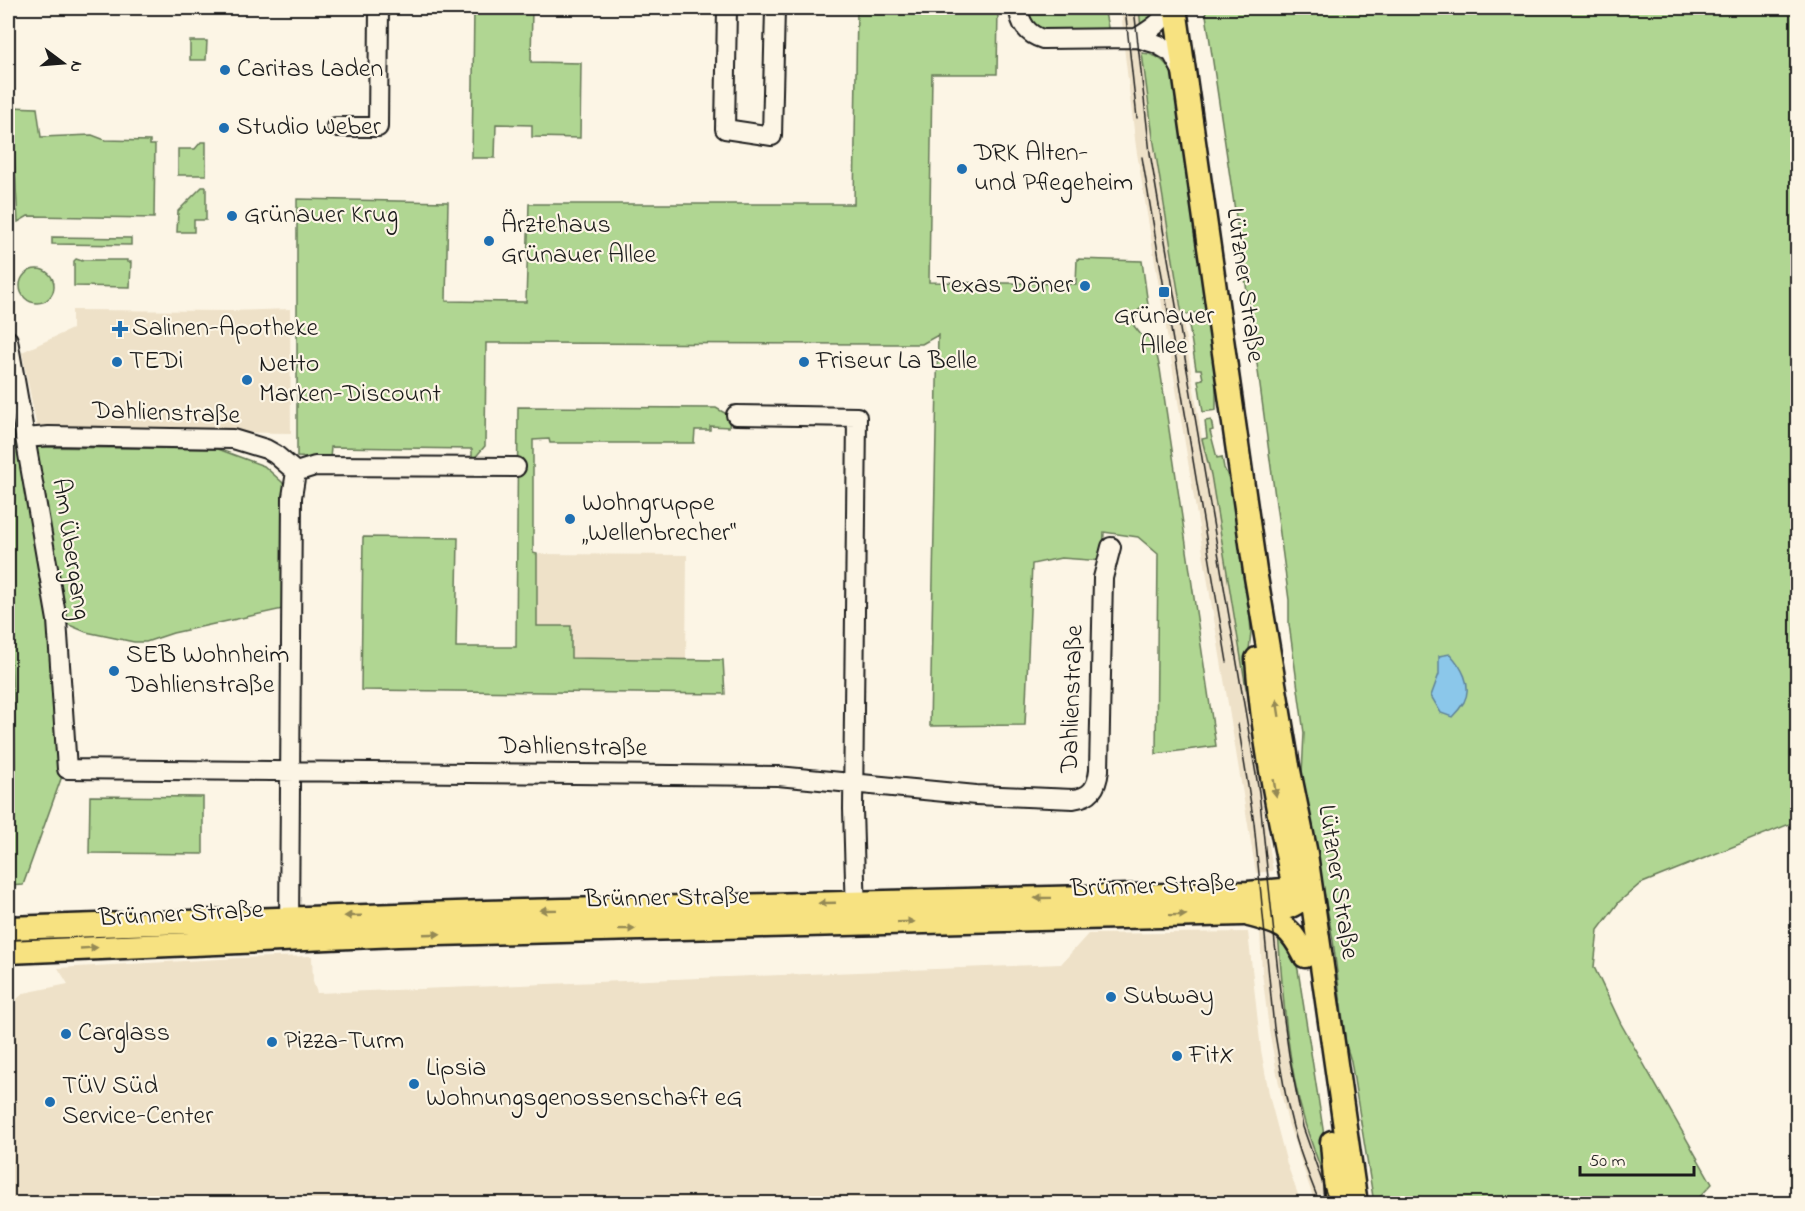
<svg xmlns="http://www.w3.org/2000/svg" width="1805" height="1211" viewBox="0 0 1805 1211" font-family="'Indie Flower',sans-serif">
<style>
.built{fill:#eee1c8}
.green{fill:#b0d692;stroke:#667957;stroke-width:1.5}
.water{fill:#8bc7ea;stroke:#5f8398;stroke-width:1.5}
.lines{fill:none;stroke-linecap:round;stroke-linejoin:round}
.minor-casing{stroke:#1c1c1c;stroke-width:22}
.major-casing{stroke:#1c1c1c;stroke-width:27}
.minor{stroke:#fcf5e5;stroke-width:18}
.major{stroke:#f7e281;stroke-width:22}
.tram{stroke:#1c1c1c;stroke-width:1.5}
.rail-casing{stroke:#1c1c1c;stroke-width:7}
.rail{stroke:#fcf5e5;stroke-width:4.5;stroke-dasharray:14;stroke-linecap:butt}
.oneway{fill:#948954}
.poi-dot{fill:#1f6fb2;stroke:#fcf5e5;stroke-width:2}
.labels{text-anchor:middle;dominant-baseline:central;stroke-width:4.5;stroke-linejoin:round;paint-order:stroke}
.poi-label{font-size:26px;fill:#1c1c1c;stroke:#fcf5e5;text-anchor:start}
.street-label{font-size:26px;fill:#1c1c1c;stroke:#fcf5e5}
</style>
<rect width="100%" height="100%" fill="#fcf5e5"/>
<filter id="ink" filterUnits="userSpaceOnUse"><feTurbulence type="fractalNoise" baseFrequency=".0167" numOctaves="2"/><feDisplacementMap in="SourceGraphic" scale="12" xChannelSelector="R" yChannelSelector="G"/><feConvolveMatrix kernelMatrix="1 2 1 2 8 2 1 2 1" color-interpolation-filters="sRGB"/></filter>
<g filter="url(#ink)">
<path class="built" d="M1121,8H1139L1141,28L1123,31Z
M1124,47L1142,48L1153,137L1202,439L1211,475L1246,688L1273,871L1256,873L1136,147Z
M290,309L291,433L45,430L37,428L22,352L72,329V310L229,311Z
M537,554L687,555L686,659L571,658L537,626Z
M8,600L14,717L15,765L8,867Z
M1260,930L1278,932L1282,988L1297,1090L1305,1124L1329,1191L1313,1197L1288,1123L1279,1084L1269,1030L1262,972Z
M1248,932L1261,1050L1270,1099L1287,1164L1301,1203H8V1034L17,999L24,993L68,984L58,968L239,958L312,956L313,982L317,993L1061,964L1088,934Z"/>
<path class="green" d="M474,8H532L531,62L581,63L580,138L532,137V125L496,124L495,158H472Z
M857,8H998L997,74H932L929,282L1076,284L1077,259L1142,261L1148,305C1136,308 1135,316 1134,326L1142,336L1153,338L1160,369L1216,746L1156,754L1158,554L1138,537L1104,532L1103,561L1061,558L1032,564L1025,725L930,726L938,335L922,344H894L486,343L485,446L472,461V449L331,447L330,459L297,457V199L448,202L446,301L526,302L529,204H854Z
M1026,8H1104L1109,32C1091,32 1053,36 1039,27C1031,22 1029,15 1026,8Z
M1139,8H1160L1159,13L1141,28Z
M1205,8H1797V821L1640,884L1619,902L1598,930L1594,967L1621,1024L1712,1184L1694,1203H1374L1351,1061L1346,1045L1333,940L1302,774L1304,733L1289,624V600L1250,312Z
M190,41H207L206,60H190Z
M1142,53C1156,54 1165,60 1171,72L1174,71L1207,311L1182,315L1153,137Z
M10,107L37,108L41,137L92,135L105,140L150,141V145H155L154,218L28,216L18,222L13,134L8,112Z
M201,142H206V175H178V149H195Z
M202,187H206V220H194V232H177L178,211Z
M52,237L131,238V245L52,244Z
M76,259L82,261L83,260H127V262H131L130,287L74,286V261Z
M20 286a17 17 0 1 1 34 0a17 17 0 1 1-34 0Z
M1208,321L1216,355V410L1203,412L1198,380L1203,379L1201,369H1196L1189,325Z
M8,383L49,610L58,769L62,776L23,885L8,886L15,765L14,717L8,600Z
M518,407L716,408L730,416L729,427L710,426V430H695L694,443H550L549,439L533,440V553L537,554V626H571V658L723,660L725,694L361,690L363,537L458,538L456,647H516Z
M1211,420L1213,430L1210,431L1217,458L1222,457L1224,468L1234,489L1249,603L1251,632L1248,659V685L1246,688L1211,475L1202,439L1207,438L1205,421Z
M26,447L218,449L264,466L282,482L292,497V607L173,633L146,642H134L86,632L57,620Z
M90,796L203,797V854L89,853Z
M1278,932L1292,947L1298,970L1323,1129L1329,1175L1326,1183C1319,1163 1311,1143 1305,1123C1287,1062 1283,996 1278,932Z"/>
<path class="water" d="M1450,654C1461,666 1473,685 1464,702C1461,707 1456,713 1452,717L1441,713L1431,696L1439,674V656Z"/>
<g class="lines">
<g class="minor-casing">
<path id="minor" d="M727,8L725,129L772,136L775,8
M1019,8C1019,23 1028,35 1043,39L1137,38L1157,44L1172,53L1182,71
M1137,38C1149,30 1164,22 1168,8
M336,127H378L379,8
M8,340L57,620L67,769L778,776L976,795L1073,799C1091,797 1097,788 1099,770L1103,578L1111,547
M736,415L857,417L853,809L856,916
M25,438L49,436L233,439L266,449L275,454L296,472
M296,472L315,466L516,467
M289,932L292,497L296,472"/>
</g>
<g class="major-casing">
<path id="major" d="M1175,8L1255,571L1288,766L1306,854L1356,1204
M1257,659C1263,741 1280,822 1297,902
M1249,915C1283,924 1289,925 1305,956
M8,928L486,912L1248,893L1294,889L1304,894L1314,909
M8,952L398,935L1243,914C1261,911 1295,913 1304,894C1307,888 1307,881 1309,875
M1332,1142L1337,1204"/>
</g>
<use href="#minor" class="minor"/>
<use href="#major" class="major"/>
<path class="tram" d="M1125,8L1137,118
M1134,8L1150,153L1259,792L1280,991L1289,1055L1303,1127L1330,1204
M1142,157L1227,662
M1238,724L1254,823L1274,1028C1281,1069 1287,1112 1300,1151C1306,1169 1313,1186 1320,1204"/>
<g class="rail-casing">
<path id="rail" d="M8,703V732"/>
</g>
<use href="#rail" class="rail"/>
</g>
<defs><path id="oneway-solid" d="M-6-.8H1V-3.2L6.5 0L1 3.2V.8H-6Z" transform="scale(1.5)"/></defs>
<g class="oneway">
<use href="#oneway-solid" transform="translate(1278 708) rotate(-99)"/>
<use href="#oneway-solid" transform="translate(1275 788) rotate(81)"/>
<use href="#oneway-solid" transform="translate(1043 898) rotate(179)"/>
<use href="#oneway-solid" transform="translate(827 903) rotate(178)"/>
<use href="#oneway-solid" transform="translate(548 910) rotate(179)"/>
<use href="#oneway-solid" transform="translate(1178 915) rotate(-1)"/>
<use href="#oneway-solid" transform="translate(353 916) rotate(178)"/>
<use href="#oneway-solid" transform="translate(906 922) rotate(-1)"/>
<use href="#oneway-solid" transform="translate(627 929) rotate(-1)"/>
<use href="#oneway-solid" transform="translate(432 934) rotate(-2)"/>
<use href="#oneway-solid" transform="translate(89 948) rotate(-3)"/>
</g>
</g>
<g class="poi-dot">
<circle cx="225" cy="70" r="6"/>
<circle cx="224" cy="128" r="6"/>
<circle cx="962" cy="169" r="6"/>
<circle cx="232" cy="216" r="6"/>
<circle cx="489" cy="241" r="6"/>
<circle cx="1085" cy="286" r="6"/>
<rect x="1158" y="286" width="12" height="12" rx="3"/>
<path d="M117 320h6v6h6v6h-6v6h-6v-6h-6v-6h6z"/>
<circle cx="117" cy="362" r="6"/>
<circle cx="804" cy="362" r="6"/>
<circle cx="247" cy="380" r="6"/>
<circle cx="570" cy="519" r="6"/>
<circle cx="114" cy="671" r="6"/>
<circle cx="1111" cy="997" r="6"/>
<circle cx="66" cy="1034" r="6"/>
<circle cx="272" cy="1042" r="6"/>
<circle cx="1177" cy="1056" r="6"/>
<circle cx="414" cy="1084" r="6"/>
<circle cx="50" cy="1102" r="6"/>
</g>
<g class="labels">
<g class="poi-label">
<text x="237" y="70">Caritas Laden</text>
<text x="236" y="128">Studio Weber</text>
<text x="974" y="154">DRK Alten-<tspan x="974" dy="30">und Pflegeheim</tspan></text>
<text x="244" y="216">Grünauer Krug</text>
<text x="501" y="226">Ärztehaus<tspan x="501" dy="30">Grünauer Allee</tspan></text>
<text x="1073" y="286" text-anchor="end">Texas Döner</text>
<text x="1164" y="317" text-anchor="middle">Grünauer<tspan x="1164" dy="30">Allee</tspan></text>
<text x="132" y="329">Salinen-Apotheke</text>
<text x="129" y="362">TEDi</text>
<text x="816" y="362">Friseur La Belle</text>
<text x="259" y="365">Netto<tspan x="259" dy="30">Marken-Discount</tspan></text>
<text x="582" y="504">Wohngruppe<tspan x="582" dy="30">„Wellenbrecher“</tspan></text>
<text x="126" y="656">SEB Wohnheim<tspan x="126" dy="30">Dahlienstraße</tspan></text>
<text x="1123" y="997">Subway</text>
<text x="78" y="1034">Carglass</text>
<text x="284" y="1042">Pizza-Turm</text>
<text x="1189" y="1056">FitX</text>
<text x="426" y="1069">Lipsia<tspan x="426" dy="30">Wohnungsgenossenschaft eG</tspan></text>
<text x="62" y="1087">TÜV Süd<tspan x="62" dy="30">Service-Center</tspan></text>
</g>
<g class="street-label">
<text transform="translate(1244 285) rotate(82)">Lützner Straße</text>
<text transform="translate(166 414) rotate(2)">Dahlienstraße</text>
<text transform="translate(70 549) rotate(81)">Am Übergang</text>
<text transform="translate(1073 699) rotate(-88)">Dahlienstraße</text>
<text transform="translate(573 748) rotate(1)">Dahlienstraße</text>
<text transform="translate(1337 882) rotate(81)">Lützner Straße</text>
<text transform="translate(1153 887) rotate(-2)">Brünner Straße</text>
<text transform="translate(667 899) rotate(-1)">Brünner Straße</text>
<text transform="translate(181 915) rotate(-3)">Brünner Straße</text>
</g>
</g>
<rect width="1805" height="1211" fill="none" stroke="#fcf5e5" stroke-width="30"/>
<rect x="15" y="15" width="1775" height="1181" fill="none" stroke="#1c1c1c" stroke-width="2" filter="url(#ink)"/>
<g transform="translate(63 63) rotate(106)" stroke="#fcf5e5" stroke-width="4.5" paint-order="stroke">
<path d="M0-4.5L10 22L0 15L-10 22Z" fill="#1c1c1c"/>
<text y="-9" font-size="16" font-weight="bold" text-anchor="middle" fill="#1c1c1c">N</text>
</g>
<path d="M1580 1166v9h114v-9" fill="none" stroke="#1c1c1c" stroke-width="3"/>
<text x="1589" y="1166" font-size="18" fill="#1c1c1c" stroke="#fcf5e5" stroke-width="4.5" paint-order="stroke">50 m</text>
</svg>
